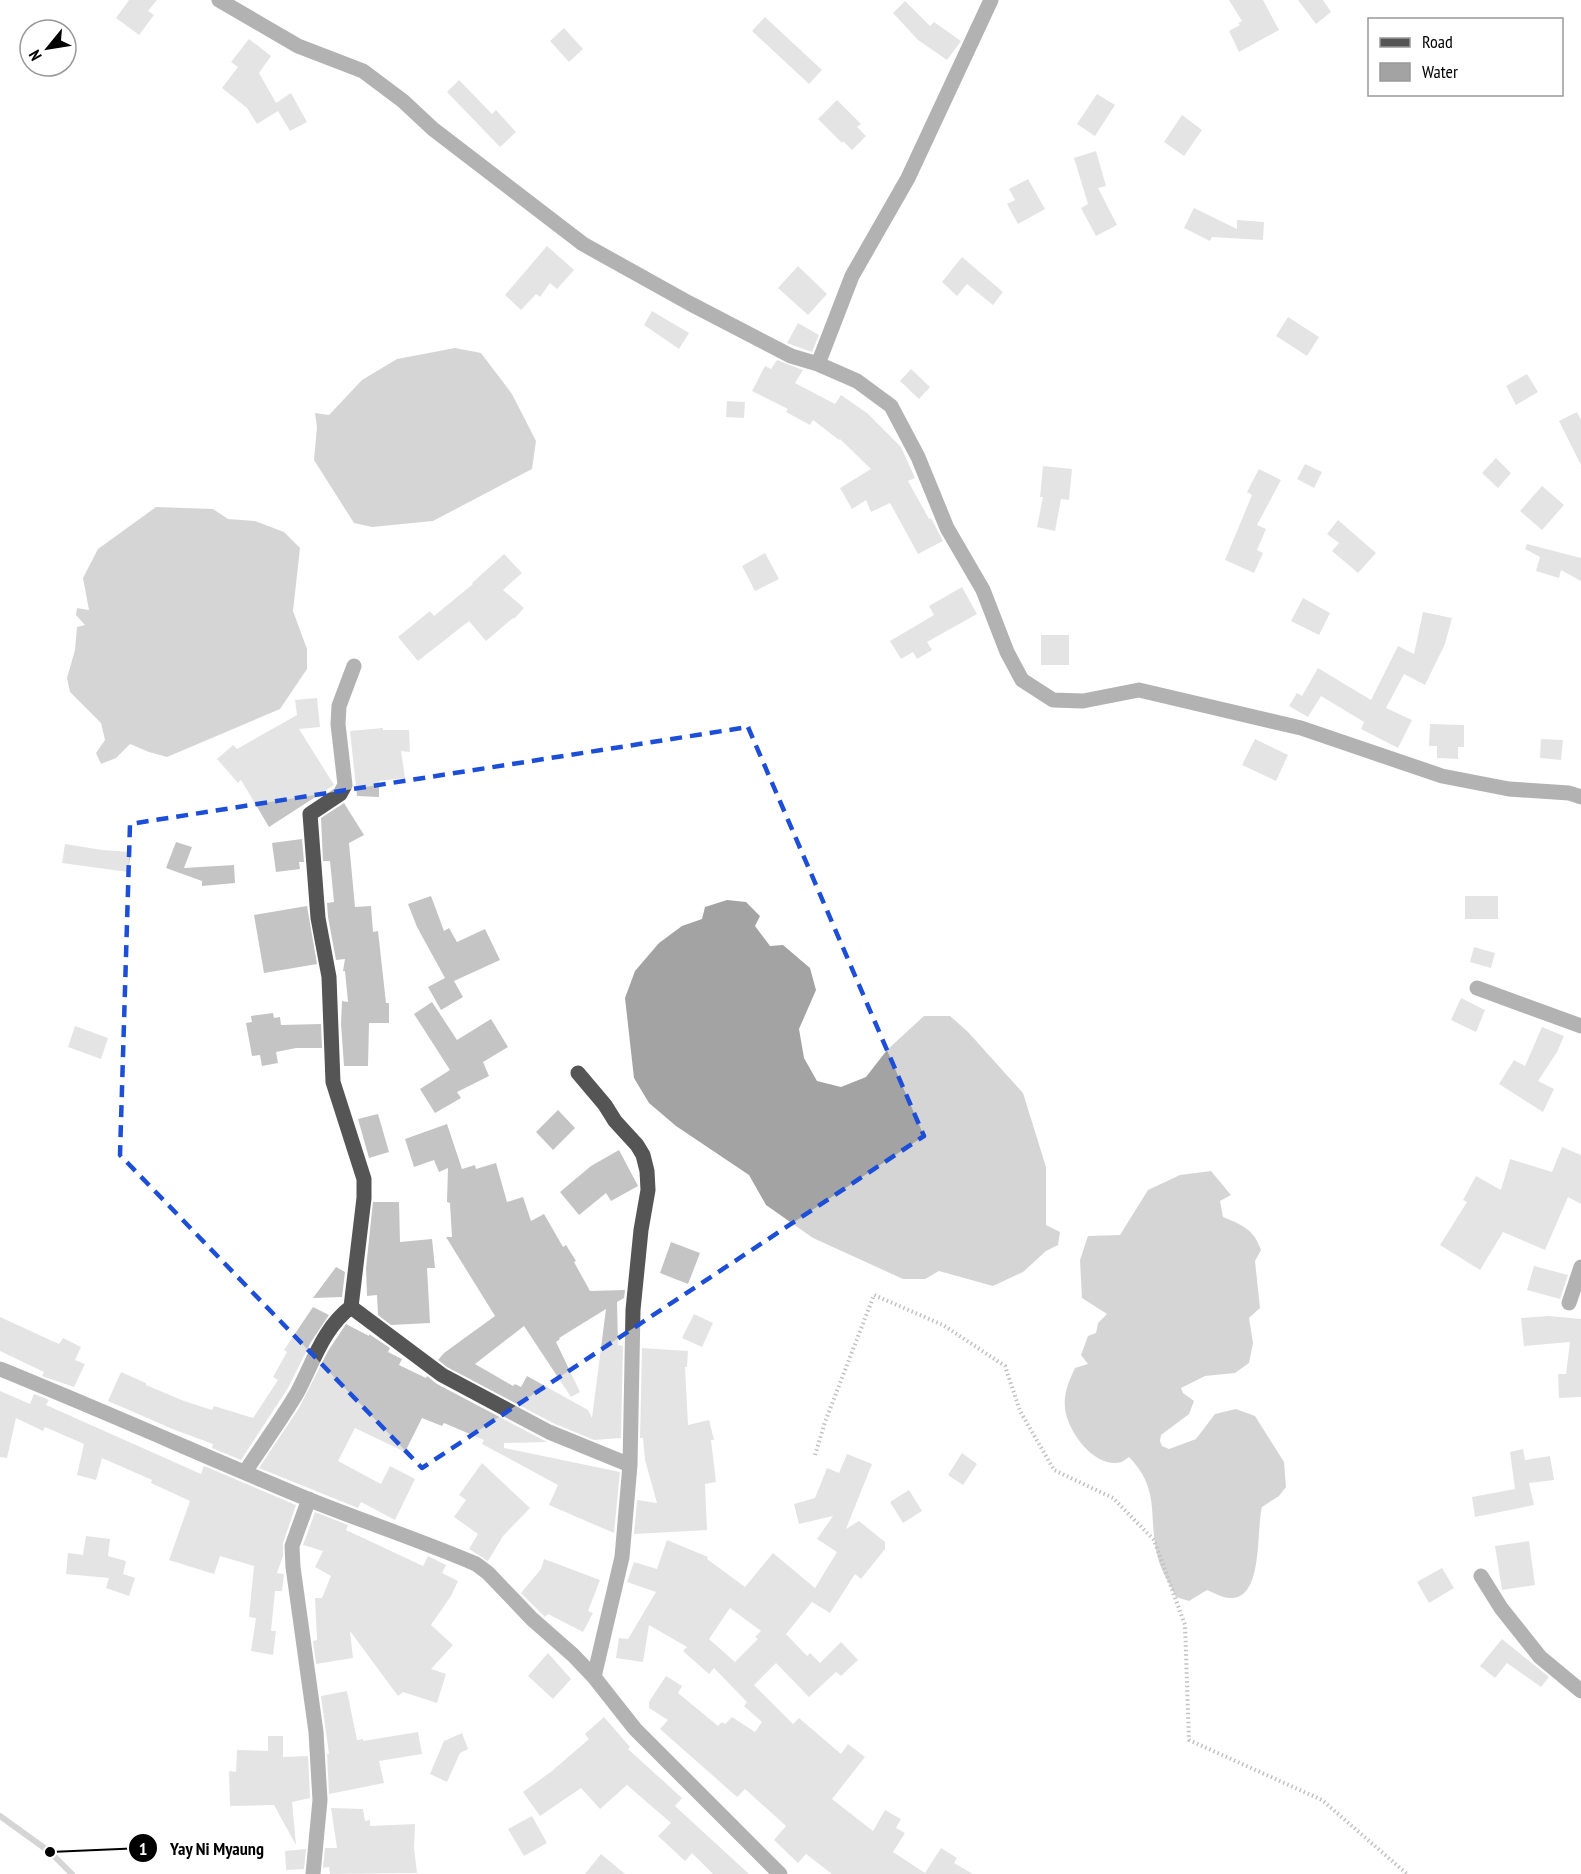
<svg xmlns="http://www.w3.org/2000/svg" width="1581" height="1874" viewBox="0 0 1581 1874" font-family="'PT Sans Narrow',sans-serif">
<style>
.water{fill:#a3a3a3}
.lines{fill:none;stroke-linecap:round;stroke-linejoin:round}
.stream{stroke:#a3a3a3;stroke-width:6}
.building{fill:#c4c4c4;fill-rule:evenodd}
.path{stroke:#777;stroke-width:4;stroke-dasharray:1.5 3;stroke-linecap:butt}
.minor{stroke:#555;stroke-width:15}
.marked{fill:none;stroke:#1d4ed8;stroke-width:4.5;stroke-dasharray:12 8;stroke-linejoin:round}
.leader{fill:none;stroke:#000;stroke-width:2}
.callout-dot{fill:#000;stroke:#fff;stroke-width:2}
.mark-label{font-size:18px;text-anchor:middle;font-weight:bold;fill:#fff}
.callout-label{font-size:18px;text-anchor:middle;font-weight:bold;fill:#000;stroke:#fff;stroke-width:4.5;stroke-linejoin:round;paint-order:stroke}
</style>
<rect width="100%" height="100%" fill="#fff"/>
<path class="water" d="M455,348L481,353L512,394L536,441L532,469L433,521L372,527L354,523L314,460L317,427L315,413L329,415L362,380L397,359Z
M156,507L213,509L228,519L255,521L284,532L300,548L293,611L307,649V669L280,709L167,757L149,752L130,744L116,758L101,764L96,753L105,740L101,723L70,692L67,678L75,650L77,627L85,625L76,615L77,608L89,610L83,578L98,549Z
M727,900L746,902L760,916L755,926L770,946L783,945L810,968L816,990L799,1029L804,1058L817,1081L841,1087L866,1077L887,1050L924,1016H950L968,1032L1023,1093L1046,1167V1225L1060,1232L1058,1245L1046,1251L1023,1272L993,1286L939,1271L925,1279H903L813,1238L766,1205L749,1175L676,1126L649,1103L634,1078L625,998L635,971L659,943L682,926L702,919L705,907Z
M1211,1171L1231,1195L1220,1201L1223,1217C1242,1225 1254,1229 1261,1250L1255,1261L1260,1308L1249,1318L1253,1343L1249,1363L1235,1373L1205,1376L1181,1388L1183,1393L1194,1401L1189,1414L1161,1435L1160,1441L1162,1446L1169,1449L1196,1439L1215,1414L1236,1409L1255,1416L1284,1462L1286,1487L1279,1496L1262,1507C1256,1528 1264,1600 1230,1598C1223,1598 1214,1593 1207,1590L1189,1601L1176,1597C1170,1584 1161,1571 1158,1558C1147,1518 1162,1491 1129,1457C1125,1460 1121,1463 1116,1463C1093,1464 1071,1435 1066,1414C1062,1397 1068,1383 1075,1368L1088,1364L1081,1355L1088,1336L1096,1333L1098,1323L1107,1314L1082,1298L1080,1260L1088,1236L1120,1235L1148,1190L1180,1175Z"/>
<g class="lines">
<path class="stream" d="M0,1816L50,1852L72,1874"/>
</g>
<path class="building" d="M129,0H157L148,11L154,15L139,35L116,18Z
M1229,0H1263L1279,30L1239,52L1229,31L1240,25L1238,23L1242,21Z
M1298,0H1323L1331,12L1316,24Z
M905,1L930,26L934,22L961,41L947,60L918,40L893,13Z
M765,17L822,70L809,84L752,31Z
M564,28L583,49L569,62L550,41Z
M249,39L271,56L259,73L276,103L291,93L307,122L290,131L278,111L257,124L247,108L222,88L238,67L231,62Z
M459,80L492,114L496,110L516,132L500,147L447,92Z
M1097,94L1115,105L1095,136L1077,124Z
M837,100L861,124L857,127L866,136L852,150L843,141L842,143L818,119Z
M1182,115L1202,130L1184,156L1164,142Z
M1096,151L1106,186L1098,188L1117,225L1096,236L1081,208L1088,204L1074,158Z
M1028,179L1045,209L1018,224L1007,204L1015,200L1009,189Z
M1194,208L1237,229V220L1264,222L1263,240L1212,237L1210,241L1184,228Z
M547,246L574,270L557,289L550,283L540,297L536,294L521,310L505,295Z
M962,257L1003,292L993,305L967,284L957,296L942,282Z
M798,266L827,294L808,315L778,288Z
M652,311L689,333L679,349L644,325Z
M1288,317L1319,337L1307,356L1276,336Z
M798,323L819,335L812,352L787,343Z
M777,360L803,370L795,383L835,404L841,395L867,413L901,447L915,478L908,481L929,519L931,518L943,541L918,554L890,503L871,512L866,500L852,509L840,488L871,469L840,439L839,440L813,420L810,425L786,412L788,409L752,391L765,366L771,369Z
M911,369L930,387L919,399L900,381Z
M1527,374L1538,392L1516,405L1506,386Z
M727,401L745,402L744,418L726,417Z
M1577,412L1581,420V465L1559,421Z
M1496,458L1511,473L1498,488L1482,473Z
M1305,464L1322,472L1314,488L1297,479Z
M1043,466L1072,469L1069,500L1061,499L1055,531L1037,527L1043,497H1040Z
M1259,469L1281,480L1257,525L1266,529L1257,550L1263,553L1254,573L1225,560L1252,495L1247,492Z
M1542,486L1564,505L1542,530L1520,511Z
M1338,520L1376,553L1358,573L1332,551L1339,543L1327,534Z
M1527,544L1581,558V581L1561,570L1559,578L1536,571L1540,557L1525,549Z
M765,553L779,579L755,591L742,566Z
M504,554L522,573L503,590L524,608L514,619L513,618L486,641L469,621L418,661L398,637L430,611L434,616L473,584L472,583Z
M962,587L977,614L927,642L932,650L917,659L913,652L901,659L890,641L934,615L929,606Z
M1303,598L1330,613L1319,635L1291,621Z
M1423,612L1452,618L1445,644L1425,685L1404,674L1386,708L1412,720L1398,748L1361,729L1364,722L1321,696L1308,717L1289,706L1297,693L1302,696L1318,668L1371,700L1398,646L1414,654Z
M1041,635H1069V665H1041Z
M317,698L320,727L299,729L334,785L269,827L241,780L238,783L217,759L233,745L237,749L297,715L295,700Z
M1430,724L1464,725V747H1458V759L1437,758V746H1429Z
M383,728V730H409L410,752L401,751L405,778L379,781V797L357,796L350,731Z
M1255,739L1288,755L1276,781L1242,765Z
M1541,739L1563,740L1561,760L1540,758Z
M344,803L364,835L349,843L355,907L371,906L373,932L378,931L386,1003H389V1023H369L368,1066H344L341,1024L342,1001L348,1002L345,971H343L345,959L336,960L328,917L327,903L334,902L330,861H323L321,818Z
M302,839L304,862H299L300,869L276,872L272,843Z
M176,842L192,847L184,868L234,865L235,883L202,886V881L166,868Z
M65,844L102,850L131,852L128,872L62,863Z
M431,896L444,931L449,928L457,942L485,929L500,960L454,981L463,997L441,1010L428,987L445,978L417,927L408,904Z
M1465,896H1498V919H1465Z
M307,906L317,964L264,973L254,915Z
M1474,947L1495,953L1491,968L1470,962Z
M1461,998L1485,1010L1476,1032L1451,1020Z
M432,1002L457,1040L491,1019L508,1047L483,1062L489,1076L457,1092L461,1098L435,1113L420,1089L450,1070L414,1014Z
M273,1013L274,1018L280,1017L281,1025L321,1024L322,1048H296L276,1052L278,1063L262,1066L260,1055L252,1056L246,1023L252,1022L251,1016Z
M75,1026L108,1038L101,1059L68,1047Z
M1542,1027L1564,1036L1557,1052L1538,1081L1554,1089L1543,1112L1499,1084L1514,1060L1525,1066Z
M558,1110L575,1128L553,1150L536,1132Z
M378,1114L389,1152L369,1158L358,1119Z
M447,1124L462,1169L475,1165L476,1169L496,1163L507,1202L523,1197L531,1221L544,1214L563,1247L566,1245L576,1261L574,1262L590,1291L625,1290L624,1298L617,1302L618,1345L623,1346L621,1438L594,1440L553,1423L447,1367L438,1360L444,1353L495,1316L446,1237H452L450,1203L447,1202L448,1168L439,1172L434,1160L414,1167L405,1139ZM606,1309L592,1418L588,1410L527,1376L521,1387L515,1384L513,1386L475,1364L524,1326L571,1397L580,1392L556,1342L560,1339L559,1338Z
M1562,1147L1581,1155V1204L1568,1197L1545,1250L1503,1232L1480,1270L1440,1245L1467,1202L1463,1200L1476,1176L1501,1190L1510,1159L1552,1172Z
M619,1150L638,1186L611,1201L606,1193L579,1215L560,1192L591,1166Z
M373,1202H399L400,1242L432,1239L435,1268H427L430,1323L391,1325L378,1315L377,1295L367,1296L366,1268Z
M671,1242L700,1253L688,1284L660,1273Z
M1534,1266L1568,1275L1560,1299L1527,1290Z
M336,1267L345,1272L342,1297L313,1298Z
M313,1307L329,1315L311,1342L288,1388L241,1460L212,1448L213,1444L175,1430L108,1401L121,1372L146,1383V1385L184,1401L212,1410L214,1406L253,1418L278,1380L273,1377L287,1352L284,1350Z
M694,1314L713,1323L702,1347L682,1338Z
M1549,1316L1581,1319V1397L1559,1398L1558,1374H1566L1570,1342L1524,1346L1521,1318Z
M0,1317L59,1344L63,1338L81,1347L75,1360L85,1364L74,1387L42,1376L44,1372L0,1351Z
M346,1324L369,1336V1334L390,1348L388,1352L402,1359L399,1365L426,1378L427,1376L437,1384L547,1442L504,1443V1448L620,1472L614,1533L549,1505L558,1485L482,1444L484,1440L444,1423L442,1426L422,1418L405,1452L355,1428L338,1461L381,1484L390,1466L415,1479L395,1520L361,1502L358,1508L259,1468L299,1408L328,1351Z
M642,1348L688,1351L687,1367H685L688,1425L709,1420L714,1440H711L716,1482L705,1484L707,1530L634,1534L637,1500L657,1503L645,1460L643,1438H640Z
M0,1391L30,1404L34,1394L49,1400L46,1405L201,1474L204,1466L296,1505L283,1543V1556L277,1573L284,1574L282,1591H275L271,1631H276L273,1655L251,1651L256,1618L249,1617L254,1566L220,1556L214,1574L169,1560L190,1501L151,1483L152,1480L102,1458L96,1480L77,1475L84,1444L45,1427L43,1431L16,1418L7,1458L0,1457Z
M1523,1449L1525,1460L1550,1456L1554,1480L1529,1483L1534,1505L1475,1517L1472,1497L1515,1489L1510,1452Z
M962,1453L977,1464L963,1485L948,1475Z
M847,1454L872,1464L846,1529L859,1521L885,1542V1549L861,1579L855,1574L830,1613L812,1602L786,1634L807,1656L810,1653L820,1663L841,1642L858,1660L841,1676L836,1672L809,1697L776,1663L754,1685L793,1724L799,1718L841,1754L848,1744L865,1757L832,1799L873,1831L885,1810L901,1819L896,1828L905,1833L893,1852L925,1873L941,1848L957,1858L954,1863L973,1874H832L806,1854L798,1863L774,1840L786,1826L745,1789L737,1797L660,1729L668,1720L649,1708V1702L666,1676L682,1686L678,1693L718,1726L722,1722L725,1724L732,1717L755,1732L762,1722L744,1706L747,1702L714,1668L709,1674L683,1651L687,1647L649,1625L643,1662L616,1658L619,1638L628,1639L656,1592L627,1582L634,1562L657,1569L667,1540L708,1557L707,1559L745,1587L773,1553L815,1588L837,1552L817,1539L833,1516L799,1524L794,1504L815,1498L827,1468L839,1473ZM730,1608L761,1631L755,1637L758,1639L735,1662L709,1639Z
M482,1463L530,1508L503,1536L488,1561L469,1549L478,1534L454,1517L466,1500L459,1495Z
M909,1490L922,1511L903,1523L890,1502Z
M315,1512L348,1525L346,1530L423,1566L428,1556L446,1565L442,1573L458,1581L451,1596L431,1625L453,1645L431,1669L446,1674L437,1703L403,1692L398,1696L350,1631L353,1658L316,1664L313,1641L317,1640L315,1598H322L331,1576L315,1567L323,1551L303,1545Z
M86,1536L110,1539L108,1556L126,1561L123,1574L135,1578L129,1596L106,1588L109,1578L66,1574L68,1553L83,1555Z
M1529,1541L1535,1585L1502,1590L1495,1546Z
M544,1559L600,1580L588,1611L593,1613L583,1632L548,1614L545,1617L521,1593L541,1569Z
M1442,1568L1454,1588L1429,1603L1417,1582Z
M1502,1639L1549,1677L1541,1687L1507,1663L1495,1678L1480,1666Z
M548,1653L571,1679L553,1699L528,1676Z
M347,1691L357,1740L363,1739V1741L418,1732L422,1754L379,1761L384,1783L329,1794L327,1754H329L321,1696Z
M604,1717L630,1747L628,1749L682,1798L675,1806L749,1874H713L692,1853L685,1861L658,1836L671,1823L627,1785L600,1809L581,1788L540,1816L523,1792L552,1771L589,1739L585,1734Z
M462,1733L468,1749L460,1753L447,1782L430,1774L444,1741Z
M268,1736H283V1757L308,1756L310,1798L292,1802L296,1845L274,1805L230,1806L229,1771L236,1772L237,1750L268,1751Z
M331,1808L363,1809L365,1821L370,1820V1826L415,1824L414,1848L417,1873L330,1874L329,1867L323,1868L325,1848H337Z
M532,1816L547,1843L524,1856L508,1829Z
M306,1849L304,1869L286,1870L285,1851Z
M601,1854L625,1874H585Z"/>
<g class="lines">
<path class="path" d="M815,1455L825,1422L874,1295L943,1325L1005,1366L1020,1411L1054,1470L1113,1498L1154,1540L1185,1625L1189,1740L1322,1800L1407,1874"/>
<path class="minor" d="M219,0L298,46L363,71L403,101L433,129L583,244L689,303L791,356L818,364L857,381L891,406L918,457L947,528L983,590L1007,652L1022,680L1053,700L1083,701L1139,690L1301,728L1442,776L1509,789L1569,793L1581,797
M818,364L852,276L908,178L991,0
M1477,988L1581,1026
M578,1073L605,1105L615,1121L637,1145L643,1155L647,1171L648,1190L641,1230L633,1310L630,1465L622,1557L594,1677
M1569,1303L1581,1267
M351,1307L442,1375L549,1432L630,1465
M0,1369C104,1411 206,1457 310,1500C365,1522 422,1541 476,1564L488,1573L532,1619L573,1655L594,1677L635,1729L780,1874
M245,1472C262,1446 281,1420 297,1393C313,1363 323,1328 351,1307L364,1198V1179L333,1082L329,977L318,918L310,814L340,794L345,785L338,724L339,706L354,666
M309,1499L292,1546L293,1567L316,1732L320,1800L313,1874
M1481,1576L1501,1608L1540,1657L1581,1691"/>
</g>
<path d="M0 0H1581V1874H0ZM748,727L924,1136L422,1468L120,1155L130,824Z" fill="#fff" fill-opacity=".55" fill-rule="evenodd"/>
<path class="marked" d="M748,727L924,1136L422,1468L120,1155L130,824Z"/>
<path class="leader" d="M50 1852L143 1848"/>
<g class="callout-dot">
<circle cx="50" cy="1852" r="6"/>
<circle cx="143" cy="1848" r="15"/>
</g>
<g class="mark-label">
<text x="143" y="1855">1</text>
</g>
<g class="callout-label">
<text x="217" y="1855">Yay Ni Myaung</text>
</g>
<rect x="1368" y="18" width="195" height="78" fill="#ffffff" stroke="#999999" stroke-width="1.5"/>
<rect x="1380" y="38" width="30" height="9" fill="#555555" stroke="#999999" stroke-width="1.5"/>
<text x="1422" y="48" font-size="18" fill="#000000">Road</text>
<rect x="1380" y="63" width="30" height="18" fill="#a3a3a3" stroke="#999999" stroke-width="1.5"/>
<text x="1422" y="78" font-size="18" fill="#000000">Water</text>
<g transform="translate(48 48) rotate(240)"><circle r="28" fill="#ffffff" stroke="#999999" stroke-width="1.5"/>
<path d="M0-4.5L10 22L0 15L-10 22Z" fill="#000000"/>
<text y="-9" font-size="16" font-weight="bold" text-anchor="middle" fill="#000000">N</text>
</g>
</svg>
